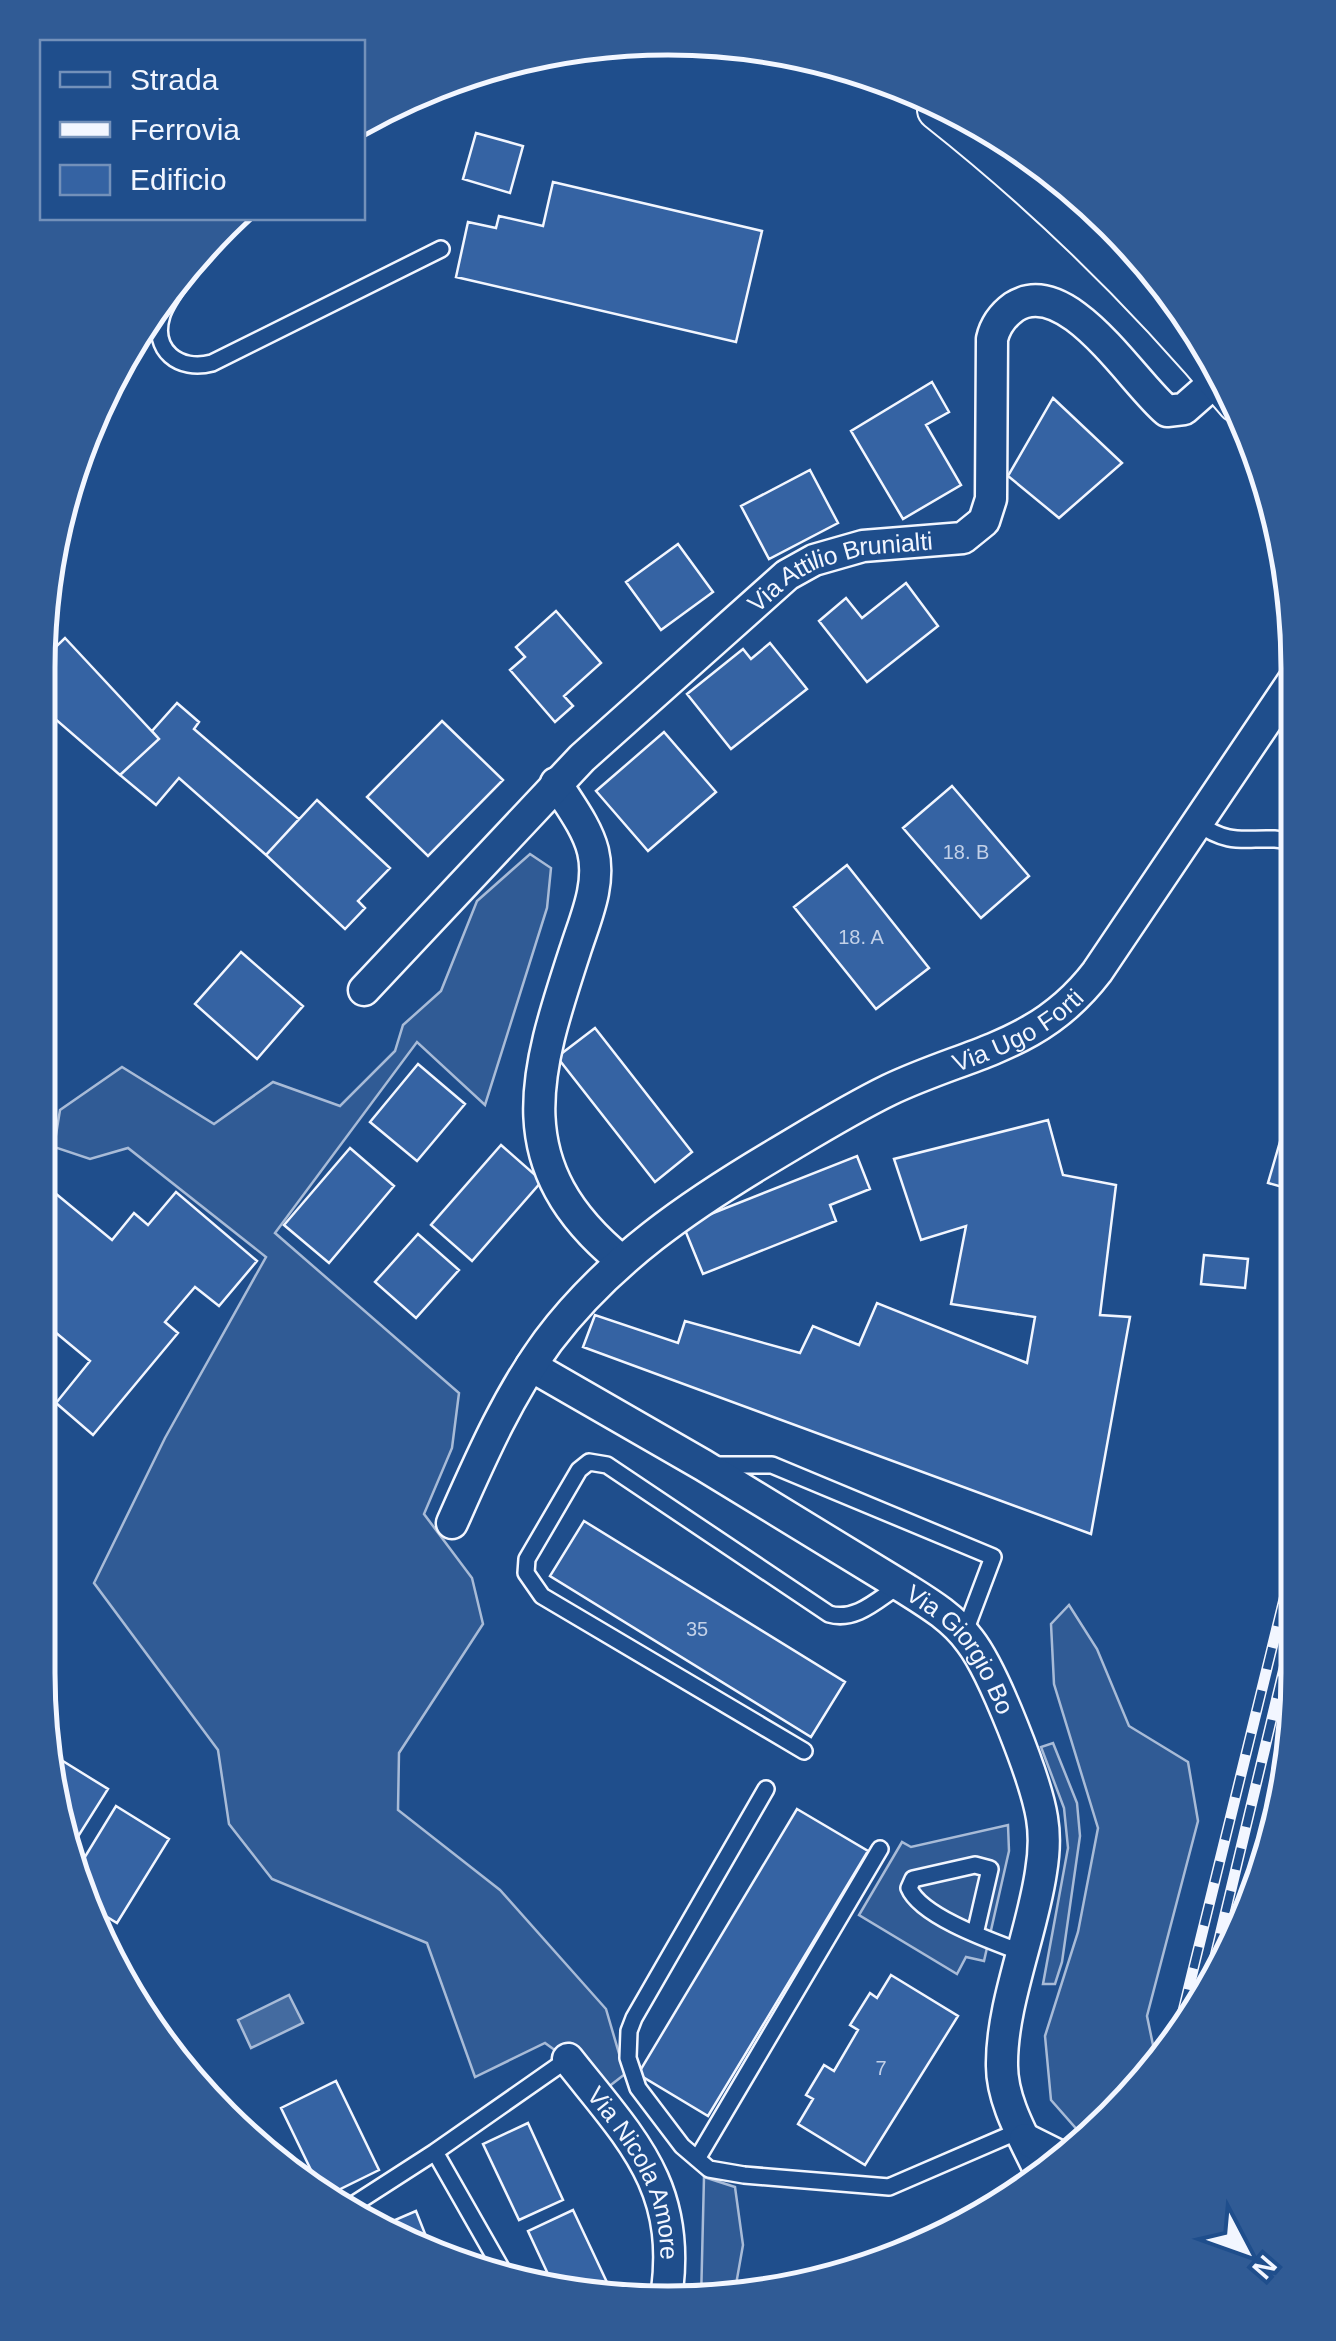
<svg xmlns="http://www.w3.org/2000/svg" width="1336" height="2341" viewBox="0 0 1336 2341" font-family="Arial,sans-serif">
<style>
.built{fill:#305b95;stroke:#a8bbd7;stroke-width:2.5}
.water{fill:#446ba0;stroke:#a8bbd7;stroke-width:2.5}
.building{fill:#3563a3;stroke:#f2f6ff;stroke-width:2.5}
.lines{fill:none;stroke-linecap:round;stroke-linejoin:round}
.service-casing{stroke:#f2f6ff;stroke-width:20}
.minor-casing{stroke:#f2f6ff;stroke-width:35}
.tertiary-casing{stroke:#f2f6ff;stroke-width:42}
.service{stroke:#1f4e8c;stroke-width:15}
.minor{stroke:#1f4e8c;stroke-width:30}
.tertiary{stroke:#1f4e8c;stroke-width:38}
.rail-casing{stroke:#f2f6ff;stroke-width:11}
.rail{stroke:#1f4e8c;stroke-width:8;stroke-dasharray:22;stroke-linecap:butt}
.labels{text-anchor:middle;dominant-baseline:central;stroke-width:8;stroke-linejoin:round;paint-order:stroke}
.number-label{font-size:20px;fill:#c3d1e8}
.street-label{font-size:25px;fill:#f2f6ff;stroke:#1f4e8c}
.rim{fill:none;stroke:#f2f6ff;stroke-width:5}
</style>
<rect width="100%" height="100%" fill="#1f4e8c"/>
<path class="built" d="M530,854L551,868L547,908L485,1105L417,1042L275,1233L459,1393L452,1448L424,1514L472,1578L483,1624L399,1753L398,1810L500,1890L606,2009L625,2074L607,2088L545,2043L475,2077L427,1943L272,1879L229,1824L218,1750L94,1583L165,1438L266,1257L128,1148L90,1159L54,1147L60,1110L122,1067L214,1124L273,1082L340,1106L395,1051L403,1025L441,991L477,901Z
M1069,1605L1097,1649L1129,1726L1188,1762L1198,1821L1147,2016L1153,2045L1169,2049L1088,2142L1051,2100L1045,2036L1078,1932L1098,1828L1054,1684L1051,1624Z
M1053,1743L1077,1803L1080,1836L1062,1962L1055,1984H1043L1068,1848L1064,1808L1041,1747Z
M1008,1825L1009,1851L984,1961L966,1957L957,1974L859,1915L902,1842L911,1847Z
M704,2177L735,2187L743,2245L734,2296L709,2302L701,2301Z"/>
<path class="water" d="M289,1995L303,2023L251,2048L238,2020Z"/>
<path class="building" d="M476,133L523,146L510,193L463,179Z
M553,182L762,231L736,342L456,277L468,222L496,228L499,216L543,226Z
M932,382L949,412L926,425L961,485L903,519L851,431Z
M1053,398L1122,463L1059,518L1008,476Z
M810,470L838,523L769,559L741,506Z
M678,544L713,592L661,630L626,582Z
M906,583L938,626L867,682L819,621L846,598L862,618Z
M556,611L601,663L564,696L573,706L555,722L510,670L525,657L516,647Z
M65,638L159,739L120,775L39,705V663Z
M770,643L807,689L731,749L687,694L743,649L751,659Z
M177,703L199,722L194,729L299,819L266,855L179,778L156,805L120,775L159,739L152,731Z
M442,721L503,780L428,856L367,797Z
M664,732L716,792L648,851L596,791Z
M952,786L1029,876L981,918L903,828Z
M317,800L390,868L358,901L365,908L345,929L266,855Z
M847,865L929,968L876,1009L794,907Z
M241,952L303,1006L257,1059L195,1004Z
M595,1028L692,1152L655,1182L557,1057Z
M418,1064L465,1104L417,1161L370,1122Z
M1048,1120L1063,1175L1116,1185L1100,1315L1130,1317L1091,1534L583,1347L595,1315L678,1343L685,1321L800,1353L813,1326L859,1345L877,1303L1027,1363L1035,1317L951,1304L966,1226L921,1240L894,1159Z
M1286,1121L1297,1124V1191L1268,1183Z
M501,1145L542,1181L472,1261L431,1225Z
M350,1148L394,1186L329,1263L284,1225Z
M857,1156L870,1189L830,1205L836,1221L703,1274L683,1225Z
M38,1179L112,1240L134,1213L148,1225L176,1192L257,1261L219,1306L195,1287L165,1322L178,1333L93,1435L56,1403L90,1361L49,1327L38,1339Z
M418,1234L459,1270L416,1318L375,1282Z
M1204,1255L1248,1259L1245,1288L1201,1284Z
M584,1521L845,1682L811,1737L550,1576Z
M58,1758L108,1789L67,1854L53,1767Z
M116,1806L169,1839L117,1923L86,1904L72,1878Z
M797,1809L868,1851L708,2116L638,2074Z
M891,1975L958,2016L865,2165L798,2124L813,2099L806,2095L824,2065L834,2071L858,2030L850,2025L870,1993L877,1998Z
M336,2081L379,2170L324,2197L281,2108Z
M528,2123L563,2200L519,2220L483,2144Z
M573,2210L612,2293L554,2287L528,2231Z
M416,2211L431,2249L381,2226Z"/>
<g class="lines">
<g class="service-casing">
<path id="service" d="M188,273C179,286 167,300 162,315C151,350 179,372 212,363L441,249
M1198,823C1236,852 1256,831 1297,843
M712,1465H772L993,1557L964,1634
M804,1751L542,1596L526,1573L527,1559L579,1470L589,1462L607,1465L829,1614C856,1622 878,1599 900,1585
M766,1789L634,2018L629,2031L628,2058L638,2088L682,2146L709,2169L744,2175L889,2187L1021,2130
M975,1934L990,1869L975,1865L913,1879L909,1888C921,1917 994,1942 1023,1953
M697,2159L880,1849
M345,2210L435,2152
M509,2282L435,2152L568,2059"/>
</g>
<g class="minor-casing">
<g id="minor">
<path d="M556,783C569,804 587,827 593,851C601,884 586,917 576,948C535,1073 504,1165 622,1261"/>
<path id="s1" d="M364,990L582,758L787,575L814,560L863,546L963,538L984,521L991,499L992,339C995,326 1003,315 1014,307C1067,273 1132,382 1167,411L1184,409L1217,380"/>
<path id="s2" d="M531,1366L703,1465L906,1589C930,1604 953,1618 970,1641C994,1672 1036,1780 1042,1818C1045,1836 1044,1854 1041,1872C1032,1934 1001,2005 1002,2066C1002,2103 1026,2141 1041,2174"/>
<path id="s3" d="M452,1523C480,1460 507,1397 548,1341C609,1260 690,1205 776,1154C813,1132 850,1109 889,1090C969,1052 1039,1048 1097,972L1297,675"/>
<path id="s4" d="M568,2059C632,2140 683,2187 666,2298"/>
<path d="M1025,2139L1065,2159"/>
</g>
</g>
<g class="tertiary-casing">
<path id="tertiary" d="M937,110C1047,197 1147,295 1237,403"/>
</g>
<use href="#service" class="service"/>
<use href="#minor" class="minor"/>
<use href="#tertiary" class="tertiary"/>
<g class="rail-casing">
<path id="rail" d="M1205,1998L1297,1614
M1183,2011L1297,1546"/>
</g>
<use href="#rail" class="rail"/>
</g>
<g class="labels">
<g class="number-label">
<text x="966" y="852">18. B</text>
<text x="861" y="937">18. A</text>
<text x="697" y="1629">35</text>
<text x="881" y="2068">7</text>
</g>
<g class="street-label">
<text stroke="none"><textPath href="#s1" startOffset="645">Via Attilio Brunialti</textPath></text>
<text stroke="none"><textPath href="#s3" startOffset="775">Via Ugo Forti</textPath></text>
<text stroke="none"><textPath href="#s2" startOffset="520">Via Giorgio Bo</textPath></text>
<text stroke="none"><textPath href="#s4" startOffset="135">Via Nicola Amore</textPath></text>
</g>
</g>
<path d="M0 0H1336V2341H0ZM668 55H668A613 613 0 0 1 1281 668V1673A613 613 0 0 1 668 2286H668A613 613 0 0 1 55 1673V668A613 613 0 0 1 668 55Z" fill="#305b95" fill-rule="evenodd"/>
<path class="rim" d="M668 55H668A613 613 0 0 1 1281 668V1673A613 613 0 0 1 668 2286H668A613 613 0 0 1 55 1673V668A613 613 0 0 1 668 55Z"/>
<rect x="40" y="40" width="325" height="180" fill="#1f4e8c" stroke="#7391ba" stroke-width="2.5"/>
<rect x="60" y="72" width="50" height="15" fill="#1f4e8c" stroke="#7391ba" stroke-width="2.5"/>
<text x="130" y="90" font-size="30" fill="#f2f6ff">Strada</text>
<rect x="60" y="122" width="50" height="15" fill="#f2f6ff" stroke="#7391ba" stroke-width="2.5"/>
<text x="130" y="140" font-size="30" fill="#f2f6ff">Ferrovia</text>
<rect x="60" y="165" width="50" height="30" fill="#3563a3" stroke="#7391ba" stroke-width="2.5"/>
<text x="130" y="190" font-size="30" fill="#f2f6ff">Edificio</text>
<g transform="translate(1246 2251) rotate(131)" stroke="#1f4e8c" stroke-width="8" paint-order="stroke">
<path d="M0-8L18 38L0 25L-18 38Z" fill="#f2f6ff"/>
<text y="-15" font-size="28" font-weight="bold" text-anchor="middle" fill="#f2f6ff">N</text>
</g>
</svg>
